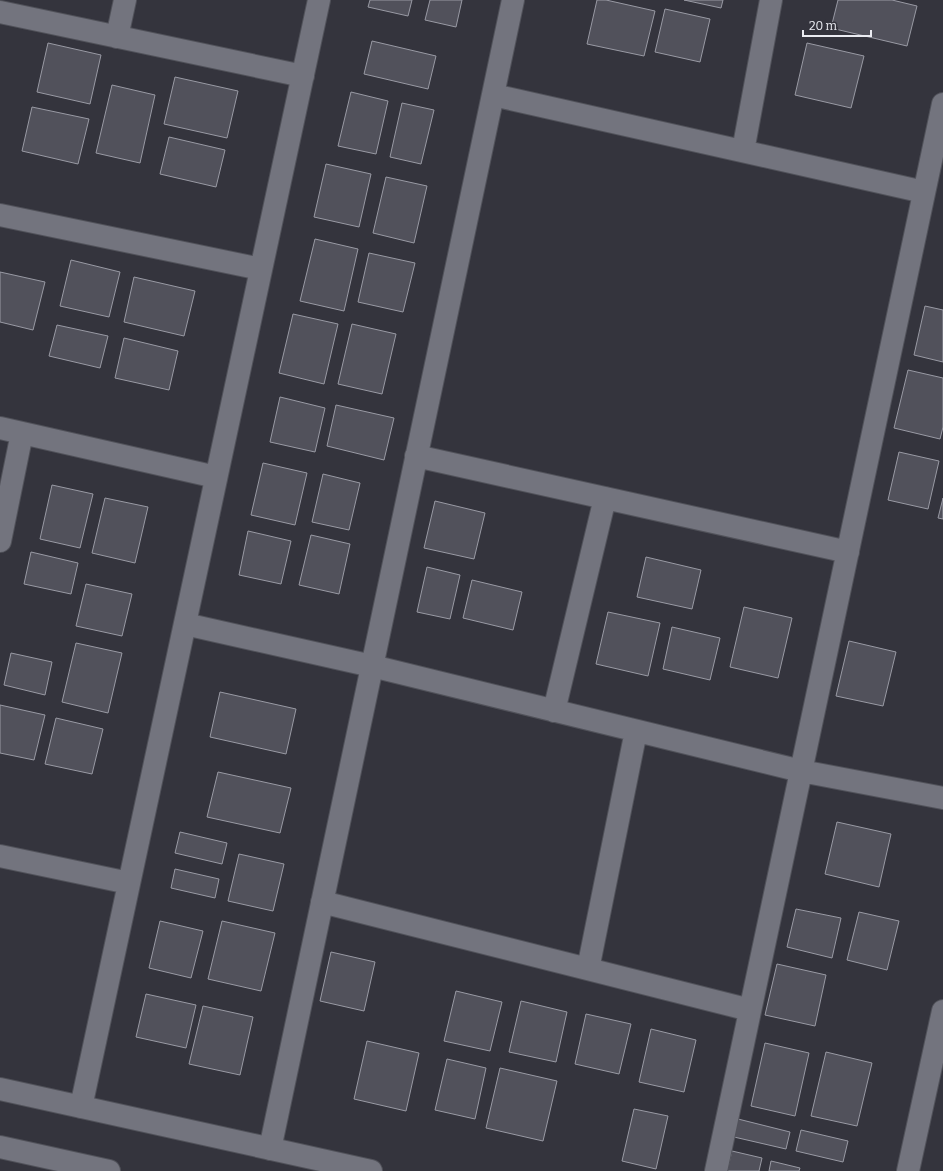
<svg xmlns="http://www.w3.org/2000/svg" width="943" height="1171" viewBox="0 0 943 1171" font-family="Bitter,serif">
<style>
.building{fill:#51515b;stroke:#999aa4}
.lines{fill:none;stroke-linecap:round;stroke-linejoin:round}
.minor-casing{stroke:#51525a;stroke-width:24}
.minor{stroke:#73747e;stroke-width:22}
</style>
<rect width="100%" height="100%" fill="#34343d"/>
<path class="building" d="M370,0H412L408,16L368,7Z
M430,0H462L456,27L425,20Z
M597,0H606L655,11L644,56L587,44Z
M684,0H723L721,8Z
M838,0H892L917,6L907,46L831,28Z
M665,9L710,19L700,62L655,52Z
M372,41L436,56L428,89L364,74Z
M48,43L101,55L90,104L37,92Z
M807,43L864,56L851,108L795,95Z
M175,77L238,91L227,138L164,124Z
M112,85L155,95L140,163L96,153Z
M351,92L388,101L376,154L338,146Z
M402,103L434,110L421,164L390,157Z
M32,107L89,119L78,164L22,151Z
M169,137L225,150L216,187L160,174Z
M326,164L371,174L359,227L314,217Z
M386,177L427,186L414,243L373,233Z
M315,239L358,249L344,311L300,301Z
M369,253L415,263L403,312L358,302Z
M71,260L120,272L109,317L60,306Z
M0,272L45,282L33,330L0,322Z
M134,277L195,291L184,336L124,322Z
M925,306L943,310V362L914,355Z
M293,314L338,324L324,384L279,373Z
M352,324L396,334L382,394L338,384Z
M57,325L108,336L100,368L49,356Z
M124,338L178,351L169,390L115,378Z
M908,370L943,378V427L940,439L894,428Z
M280,397L325,408L315,452L270,442Z
M336,405L394,418L384,460L327,446Z
M899,452L939,461L928,509L888,500Z
M263,463L307,473L295,525L251,515Z
M323,474L360,483L349,530L312,522Z
M52,485L93,494L80,548L40,539Z
M105,498L148,507L135,563L92,553Z
M943,498V519L938,518Z
M435,501L485,513L474,559L424,548Z
M248,531L291,541L281,584L239,575Z
M311,535L350,544L339,594L299,585Z
M31,552L78,563L71,594L24,584Z
M646,557L701,570L692,609L637,597Z
M427,567L460,575L450,619L417,612Z
M472,580L522,592L513,630L463,618Z
M86,584L132,594L122,636L76,626Z
M744,607L792,618L778,678L730,667Z
M608,612L660,623L648,676L596,664Z
M672,627L720,638L710,680L663,669Z
M849,641L896,652L883,706L836,696Z
M76,643L122,653L108,713L62,702Z
M11,653L52,662L45,695L4,685Z
M220,692L296,709L286,754L210,737Z
M0,705L45,715L34,760L0,753Z
M56,718L103,729L92,774L45,764Z
M218,772L291,788L280,833L207,817Z
M837,822L891,834L879,887L825,874Z
M180,832L227,843L222,864L175,853Z
M239,854L284,864L273,911L228,901Z
M175,869L219,879L215,898L171,888Z
M796,909L841,918L832,958L787,947Z
M859,912L899,921L887,970L847,960Z
M160,921L203,931L191,978L149,968Z
M222,921L275,933L261,991L208,979Z
M331,952L375,962L364,1011L320,1001Z
M777,964L826,975L815,1026L765,1015Z
M456,991L502,1002L490,1051L444,1041Z
M146,994L196,1005L186,1048L136,1037Z
M521,1001L567,1012L556,1062L509,1052Z
M203,1006L253,1017L240,1075L189,1064Z
M586,1014L631,1024L619,1074L575,1064Z
M651,1029L696,1040L684,1092L639,1082Z
M367,1041L419,1053L406,1111L354,1099Z
M765,1043L809,1053L795,1116L751,1106Z
M826,1052L872,1063L857,1126L811,1116Z
M447,1059L486,1068L475,1119L435,1110Z
M500,1068L557,1081L543,1141L486,1128Z
M634,1109L668,1116L656,1169L622,1161Z
M738,1119L790,1132L786,1149L734,1137Z
M801,1130L848,1141L843,1162L796,1151Z
M732,1151L762,1158L759,1171H727Z
M771,1161L800,1168L799,1171H769Z"/>
<g class="lines">
<g class="minor-casing">
<path id="minor" d="M0,12L303,76
M117,37L125,0
M493,95L924,192
M743,151L771,0
M0,215L261,269
M0,428L216,477
M416,456L848,552
M0,541L22,433
M185,624L372,666L801,771L943,798
M554,711L605,498
M0,856L129,883
M322,902L750,1010
M588,969L636,731
M0,1089L371,1171
M81,1107L319,0
M0,1147L109,1171
M270,1149L513,0
M716,1171L943,104
M908,1171L943,1011"/>
</g>
<use href="#minor" class="minor"/>
</g>
<path d="M803 30v6h68v-6" fill="none" stroke="#ebecf2" stroke-width="2"/>
<text x="809" y="30" font-size="12" fill="#ebecf2" stroke="#34343d" stroke-width="3" paint-order="stroke">20 m</text>
</svg>
